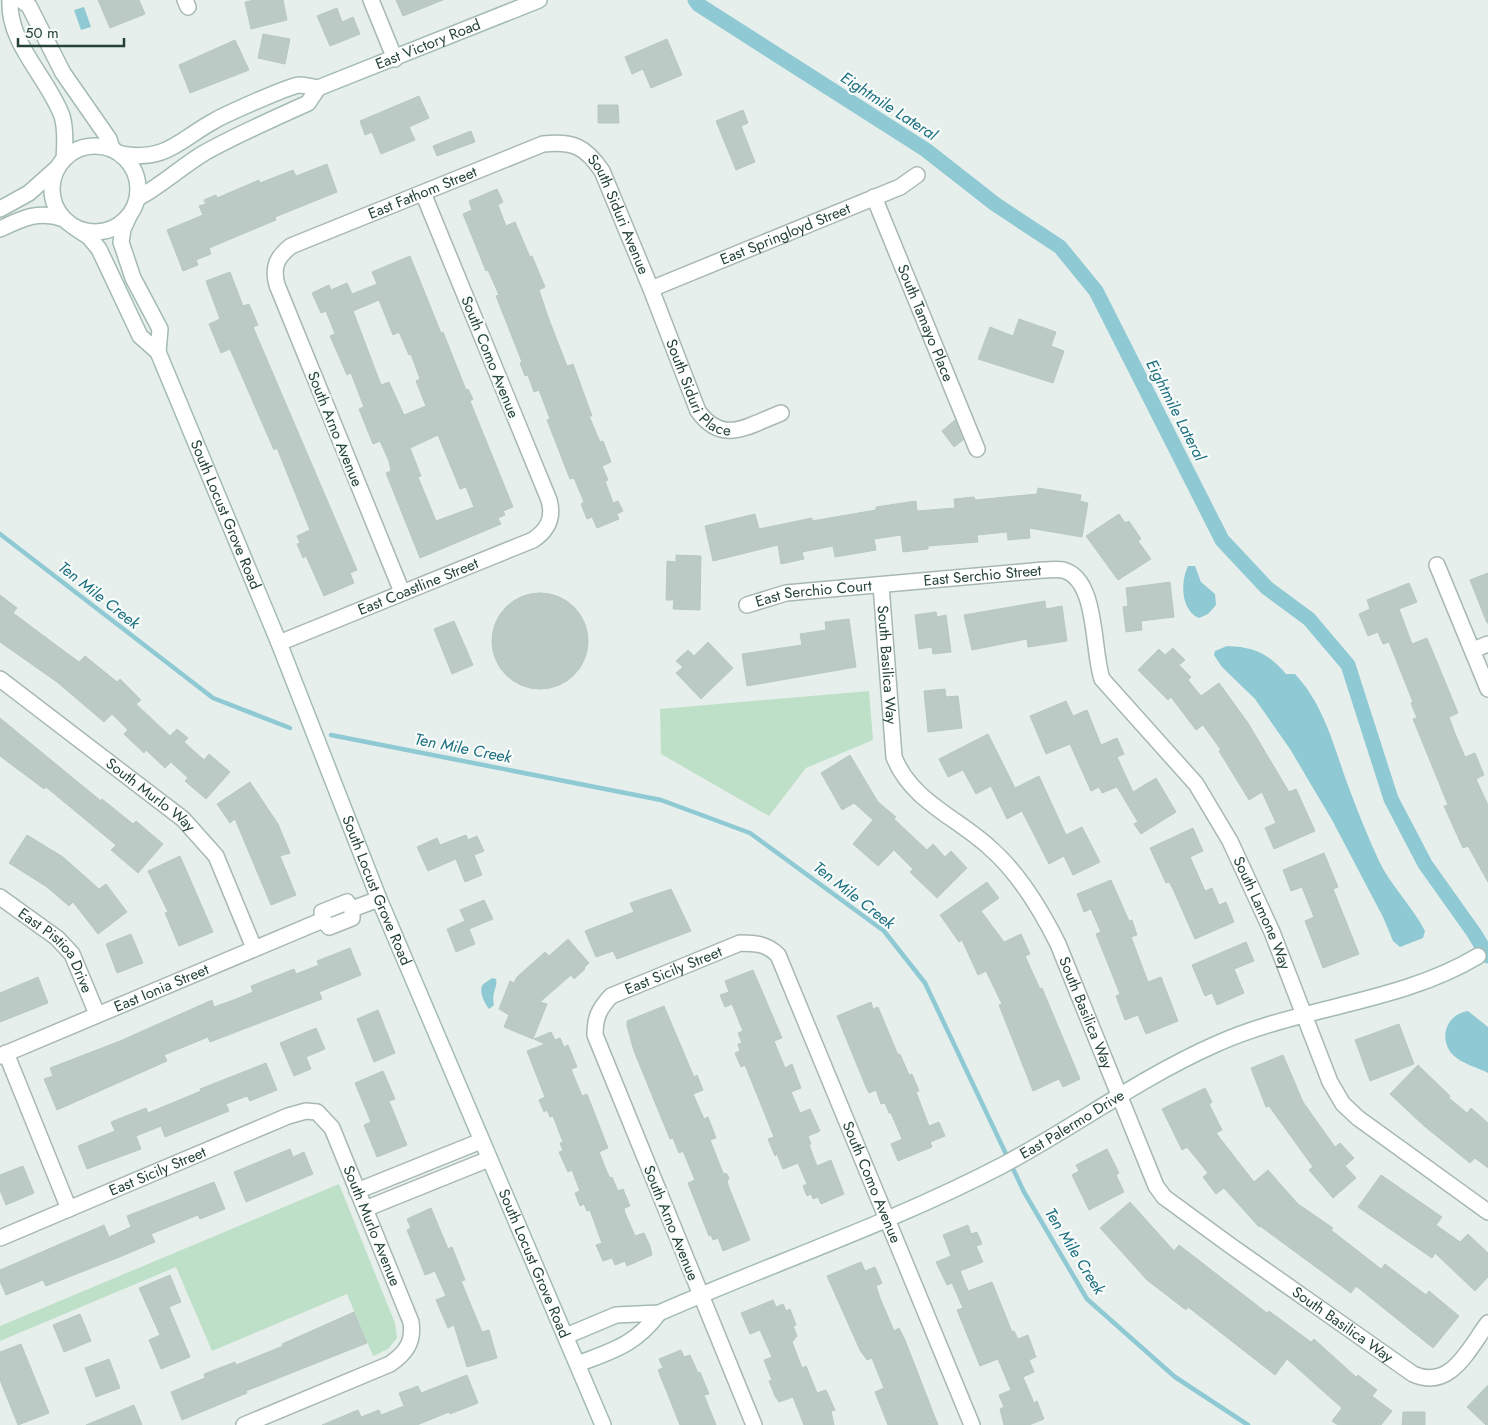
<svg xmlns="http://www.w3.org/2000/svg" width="1488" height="1425" viewBox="0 0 1488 1425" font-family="Jost,sans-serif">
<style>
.green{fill:#bfe0c8}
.water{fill:#8ec9d4}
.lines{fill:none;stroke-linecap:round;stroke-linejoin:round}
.stream{stroke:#8ec9d4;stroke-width:4.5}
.canal{stroke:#8ec9d4;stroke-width:15}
.building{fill:#bbcac4;stroke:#b8c9c2;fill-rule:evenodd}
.street-casing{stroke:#a8b8b2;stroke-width:18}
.secondary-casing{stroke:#a4bbb3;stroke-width:18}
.street{stroke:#fff;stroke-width:15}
.secondary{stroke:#fff;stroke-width:15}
.labels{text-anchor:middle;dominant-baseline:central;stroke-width:4.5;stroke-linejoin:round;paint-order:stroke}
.street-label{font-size:15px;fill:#24423a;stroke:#f7fbf9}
.water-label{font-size:16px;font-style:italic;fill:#1c6f80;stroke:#f7fbf9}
</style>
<rect width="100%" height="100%" fill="#e6efeb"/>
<path class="green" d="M869,691L873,740L806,768L769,816L661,754L660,709Z
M339,1184L395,1323L397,1338L388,1349L373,1356L347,1294L212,1351L176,1267L0,1341V1326Z"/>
<path class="water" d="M84,7L91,27L81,30L74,10Z
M1188,566H1195L1201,582L1215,594L1216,605L1208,614L1199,618C1181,610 1180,583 1188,566Z
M1227,646C1254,647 1268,653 1286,674H1295C1323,704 1333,743 1346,780C1356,807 1367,835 1379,861C1391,886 1412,906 1425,931L1423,938L1400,947L1393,941L1383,917L1332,820L1290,749L1255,699L1222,667L1214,655L1215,651Z
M492,978L496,979C498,987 491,993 494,1005L489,1009C485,1004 479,992 482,986C483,983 489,981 492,978Z
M1468,1011L1488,1027V1073C1477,1067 1462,1064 1453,1055C1438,1039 1446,1014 1468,1011Z"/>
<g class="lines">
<path class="stream" d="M0,534L213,698L290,728
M331,735L661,800L750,833L884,931L925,983L1024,1192L1087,1299L1175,1377L1248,1425"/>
<path class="canal" d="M695,0L699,5L926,150L995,204L1060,247L1096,291L1222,540L1267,588L1309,619L1348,665L1391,799L1425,864L1474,933L1488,956"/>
</g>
<path class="building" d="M98,0H139L145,14L110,28Z
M255,0H283L287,20L251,29L245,2Z
M396,0H443L403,16Z
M337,8L342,22L353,17L360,34L330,46L317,16Z
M263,34L290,39L285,64L258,58Z
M667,39L682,75L651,88L643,69L632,74L625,57Z
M235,40L249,70L190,93L179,65Z
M419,96L429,118L409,127L415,140L381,154L372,132L365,135L360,121Z
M598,105H618L619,123H598Z
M743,110L748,123L741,126L755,162L736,170L716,121Z
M471,131L475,142L437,156L433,146Z
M327,164L337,192L275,217L276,220L209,248L211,254L196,260L198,265L183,271L167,230L203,215L199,206L206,204L204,200L216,195L217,198L259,180L260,183L293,170L296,176Z
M497,189L503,202L498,205L506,226L515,222L530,257L532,256L545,287L539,290L548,317L567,366L573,364L592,416H589L600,442L603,441L611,462L602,466L608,480L605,481L613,503L618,501L623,511L617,514L619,519L597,528L592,517L587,519L581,504L584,502L574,478L570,479L547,420L550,419L539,390L534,392L528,375L525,376L520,363L522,362L496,296L499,295L488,270L486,271L463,214L472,210L469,201Z
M410,256L441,333L443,332L466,390L468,389L473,399L470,401L513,507L503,511L505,515L498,518L501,524L420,558L386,473L391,471L389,461L380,441L373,444L359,409L364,407L351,373L347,375L330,336L335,334L326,311L321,313L312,293L329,285L331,290L347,283L352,294L377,284L372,272ZM379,300L393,335L399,332L409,355L411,354L420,379L416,381L426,406L404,415L389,382L381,385L353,311ZM438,435L460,489L466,487L474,507L436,521L418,477L421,476L410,448Z
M230,272L243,306L249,304L258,325L253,327L357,570L350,573L354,583L324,596L306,556L303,558L297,544L300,543L297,536L310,530L277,448L274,450L230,349L221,353L209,324L220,319L206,281Z
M1019,319L1056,332L1051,346L1064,351L1053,383L978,359L990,327L1013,336Z
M955,420L963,440L954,447L942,431Z
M1038,488L1081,495L1080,501L1088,503L1082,537L1029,528L1030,538L1008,540L1007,532L977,535L978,542L928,546V549L903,552L901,535L874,539L876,550L835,557L833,546L802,552L804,559L781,564L778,545L713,561L705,526L755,514L759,529L812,518V521L876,510V507L916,501L917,511L955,508L954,499L974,497L975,500L1037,494Z
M1119,514L1125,523L1129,521L1141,539L1138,541L1151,559L1118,580L1086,536Z
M676,555L701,556L700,610L673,609L674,600H666L667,561L676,562Z
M1488,573V623H1487L1470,580Z
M1170,582L1174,617L1141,621L1142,630L1126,632L1123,607L1128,606L1126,588Z
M1409,583L1417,602L1399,609L1412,644L1427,638L1458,713L1449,717L1454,731L1465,757L1475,753L1484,775L1476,779L1488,805V882L1468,846L1463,848L1444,806L1448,805L1413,719L1417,718L1411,703L1413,702L1389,642L1383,644L1378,632L1368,636L1359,614L1370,609L1367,600Z
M492 641a48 48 0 1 1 96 0a48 48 0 1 1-96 0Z
M0,595L17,608L13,613L79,662L85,656L117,682L120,679L141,700L136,704L170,736L177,729L188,738L184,742L204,760L209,754L230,772L206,799L185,781L188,778L171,762L165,768L146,750L144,753L124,734L128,730L112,714L104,722L57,682L0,642Z
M1045,601L1046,609L1062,606L1067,641L1028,647L1027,639L972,650L964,615Z
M936,612L937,617L946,615L951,652L933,654L932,647L919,649L915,615Z
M849,619L856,667L747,686L742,654L802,645L800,634L826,630L825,622Z
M454,621L473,665L452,674L434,629Z
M708,642L733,668L701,699L676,673L683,667L676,661L688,650L694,656Z
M1173,648L1185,660L1179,665L1191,677L1188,680L1201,696L1219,683L1248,723L1289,792L1296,789L1315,831L1274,849L1265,828L1276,823L1262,792L1249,800L1219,751L1221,750L1203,725L1196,730L1171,697L1168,700L1138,670L1159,649L1165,655Z
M945,689L946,697L958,696L962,728L928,732L924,691Z
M1066,701L1073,716L1087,710L1101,745L1117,738L1124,754L1117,757L1133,792L1156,778L1176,812L1141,834L1134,824L1138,822L1117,787L1102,793L1099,787L1091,791L1070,744L1046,754L1030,716Z
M0,718L101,801L102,799L133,824L136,821L163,844L138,873L111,850L116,845L46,787L44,789L0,756Z
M988,734L1015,788L1039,776L1066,835L1082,827L1100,862L1073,875L1064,856L1049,864L1022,811L1007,819L991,786L976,794L963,770L948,777L939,759Z
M850,755L878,802L896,817L894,819L927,850L933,844L945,857L951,851L967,868L937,898L910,872L913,869L894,850L878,866L853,844L873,820L854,803L842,810L821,773Z
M250,782L278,824L290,853L280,856L296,895L271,905L235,819L230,823L217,804Z
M1193,828L1203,851L1190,857L1205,891L1212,888L1219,905L1226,902L1234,922L1195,939L1173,889L1169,882L1166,883L1150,848Z
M27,835L63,857L99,889L106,884L127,912L98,934L73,902L69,906L47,887L9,863Z
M466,835L468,840L477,836L484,851L474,855L482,875L465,882L456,859L428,871L417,847L437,838L440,845Z
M1324,853L1338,887L1333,889L1359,954L1323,968L1305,921L1314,917L1302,887L1291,891L1283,870Z
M180,856L213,932L179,946L165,913L168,912L148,871Z
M1111,880L1129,921L1132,920L1137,935L1131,937L1148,982L1161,977L1178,1021L1146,1034L1138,1015L1125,1020L1116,996L1120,994L1096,934L1101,932L1091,909L1084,912L1077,894Z
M987,882L999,898L981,911L1004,942L1021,934L1030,954L1025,956L1040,989L1042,988L1080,1079L1063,1087L1059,1079L1033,1091L999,1005L1002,1004L986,971L978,975L962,940L959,942L940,915Z
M671,889L691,931L617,959L613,951L596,957L585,931L634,912L630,903Z
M484,900L493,919L469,929L475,944L456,952L447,929L465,921L460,910Z
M131,934L143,963L117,973L106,944Z
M568,939L589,963L584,968L585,969L574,979L571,975L540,1002L547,1004L533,1039L504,1027L509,1015L499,1009L510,981L514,983L517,977L545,952L549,956Z
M1246,942L1254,961L1234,969L1244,993L1217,1005L1212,993L1205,996L1192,965Z
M350,948L361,975L319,992L322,999L210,1042L208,1037L164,1055L167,1061L57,1110L44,1079L53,1076L50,1068L120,1041L212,1000L214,1007L231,1001L253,992L251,986L294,969L296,974L319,965L317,961Z
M753,970L782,1038L774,1041L785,1068L792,1064L801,1088L791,1092L800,1113L810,1109L820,1131L808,1136L811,1144L809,1145L817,1166L831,1160L844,1194L821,1204L818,1197L813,1199L811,1194L807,1196L803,1186L807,1184L798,1163L783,1169L777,1154L775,1156L768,1139L774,1137L760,1102L745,1065L741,1067L735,1053L740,1051L738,1044L742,1043L738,1033L743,1031L732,1004L725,1007L720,995L729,992L725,981Z
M38,977L48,1003L0,1022V993Z
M871,1002L873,1009L878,1007L898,1055L900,1054L909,1075L912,1074L919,1091L916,1092L929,1126L939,1122L945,1136L930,1142L932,1147L898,1161L891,1144L902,1139L891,1113H889L885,1103L881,1104L876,1090L869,1093L866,1087L837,1016Z
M664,1006L694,1077L697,1075L703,1090L693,1094L704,1119L708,1117L716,1138L710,1140L723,1173L727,1174L729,1178L727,1182L730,1190L750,1240L723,1251L718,1238L713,1240L711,1235L709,1236L688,1183L695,1180L683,1151L679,1153L673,1138L670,1139L634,1051L627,1026V1021Z
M378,1010L395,1053L374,1062L357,1019Z
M1399,1024L1414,1064L1370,1081L1355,1040Z
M316,1028L325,1049L306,1057L311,1069L294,1076L280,1043Z
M551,1032L555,1040L560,1038L564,1047L568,1045L577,1067L571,1069L582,1096L587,1094L608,1148L599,1152L607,1172L610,1178L612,1177L618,1191L623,1189L630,1206L624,1208L625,1213L635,1236L644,1233L650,1246L652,1255L627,1266L625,1261L615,1265L612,1258L603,1261L596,1245L602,1243L599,1235L590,1210L587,1211L584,1204L580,1206L575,1193L580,1191L572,1170L568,1172L559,1152L563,1151L560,1143L563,1142L553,1116L550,1117L547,1110L544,1112L539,1100L545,1097L527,1051L545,1044L534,1039Z
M1283,1055L1303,1102L1335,1147L1340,1143L1354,1158L1345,1166L1356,1178L1333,1198L1309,1170L1313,1167L1269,1106L1266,1107L1251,1068Z
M266,1063L277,1090L250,1101L247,1096L226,1104L229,1111L165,1137L161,1126L136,1136L141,1149L87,1169L78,1146L115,1131L111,1122L146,1108L148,1113L201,1091L200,1089Z
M1418,1065L1450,1096L1449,1098L1467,1113L1471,1108L1488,1123V1168L1475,1158L1470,1163L1423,1125L1390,1094Z
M383,1071L395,1099L389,1101L407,1145L377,1157L364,1125L371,1122L355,1083Z
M1205,1088L1212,1102L1209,1104L1222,1130L1216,1133L1254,1182L1268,1170L1298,1204L1333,1228L1331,1230L1381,1269L1385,1264L1426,1295L1429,1291L1459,1316L1433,1348L1356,1286L1351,1293L1260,1226L1259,1227L1224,1188L1216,1194L1203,1177L1208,1173L1187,1147L1182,1150L1162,1109Z
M290,1149L293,1157L304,1152L313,1174L246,1202L234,1172Z
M1107,1149L1119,1173L1116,1175L1124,1192L1089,1210L1072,1175L1079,1171L1076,1165Z
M23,1166L34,1193L6,1205L0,1190V1175Z
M1381,1175L1442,1217L1436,1225L1460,1242L1468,1234L1488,1253V1277L1475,1291L1435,1253L1432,1258L1358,1207Z
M214,1182L225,1209L200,1219L198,1215L151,1234L155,1242L122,1256L46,1286L43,1280L6,1295L0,1281V1270L104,1225L109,1237L131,1227L127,1216Z
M1130,1202L1174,1251L1179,1245L1267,1313L1269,1311L1311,1342L1314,1339L1356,1377L1358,1375L1377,1390L1372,1396L1392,1411L1381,1425H1338L1332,1421L1342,1408L1287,1359L1275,1375L1188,1307L1186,1310L1147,1280L1100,1228Z
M431,1208L448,1249L452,1247L465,1280L461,1281L482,1332L489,1330L497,1358L467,1367L454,1325L448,1328L436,1300L446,1296L435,1271L425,1275L407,1230L411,1228L407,1219Z
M968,1225L971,1234L977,1232L982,1244L976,1246L983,1262L960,1271L968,1291L992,1282L1012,1332L1014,1331L1018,1339L1028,1335L1036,1357L1029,1360L1034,1372L1023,1377L1034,1403L1037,1401L1044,1419L1029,1425H1004L1000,1409L1004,1407L999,1395L1011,1390L998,1359L980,1366L957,1310L963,1308L952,1283L947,1285L936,1262L951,1256L943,1235Z
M861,1262L865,1271L875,1267L882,1283L876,1286L880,1298L894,1331L899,1328L905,1340L938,1425H888L875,1392L884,1388L872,1358L867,1360L860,1350L827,1276Z
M170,1275L181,1302L169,1307L190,1357L161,1369L149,1340L160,1335L139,1288Z
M773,1300L776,1307L783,1304L786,1311L790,1309L796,1325L793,1326L797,1336L792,1342L802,1368L806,1366L817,1393L826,1390L835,1410L831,1411L834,1425H804L793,1397L779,1402L775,1396L769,1381L772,1380L764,1360L772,1357L760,1330L750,1334L741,1313Z
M354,1312L367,1343L246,1391L247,1393L182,1420L171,1392L205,1378L204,1374L235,1362L236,1365L283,1346L282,1344Z
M80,1314L91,1341L64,1352L53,1325Z
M21,1344L49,1413L18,1425L0,1380V1352Z
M681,1350L684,1357L690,1355L698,1373L700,1372L709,1394L704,1395L716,1425H680L658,1370L663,1368L659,1359Z
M109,1359L120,1388L96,1397L85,1368Z
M467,1375L478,1403L450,1414L449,1412L417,1425H322L358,1410L361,1417L379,1410L381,1415L404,1406L399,1393L418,1386L421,1393Z
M1488,1385V1425H1486L1467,1407Z
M134,1405L142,1425H86Z
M1403,1412H1425V1425H1402Z"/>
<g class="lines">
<g class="street-casing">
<g id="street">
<path d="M185,0L188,7"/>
<path d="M371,0L395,59"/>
<path id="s1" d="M874,197L977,449"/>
<path id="s2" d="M651,289L900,187L917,175"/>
<path d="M1437,565L1488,689"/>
<path id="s3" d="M881,585L894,757C911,801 958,818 990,848C1019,873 1041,910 1058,944L1156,1186L1164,1197L1231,1246L1413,1374C1451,1391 1469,1348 1488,1323"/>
<path id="s4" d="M402,592L277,285C272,267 277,257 291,246L543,144C573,141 585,146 602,171L651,289L698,411C723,446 749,425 781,413"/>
<path id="s5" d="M747,605L786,593L1043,570C1049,570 1057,569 1063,570C1098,579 1092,650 1102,679L1196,784L1230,841L1272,932L1330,1082L1343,1104L1358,1118L1488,1212"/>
<path id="s6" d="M279,643L533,540C548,530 554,518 549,500L423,193"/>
<path d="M1473,650L1488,644"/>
<path id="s7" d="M0,679L183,819L216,856L254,948"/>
<path id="s8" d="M0,897L57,938L72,954L97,1014"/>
<path d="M347,902L352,909V918L329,927L323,920L322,912Z"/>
<path d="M352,909L379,899"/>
<path d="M6,1053L69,1209"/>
<path id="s9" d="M0,1056L323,920"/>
<path d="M357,1191L481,1141"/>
<path d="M365,1209L489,1159"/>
<path id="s10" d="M0,1238L288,1116L306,1111L317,1112L332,1128L411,1322C414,1342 406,1353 390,1364L244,1425"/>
<path id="s11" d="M754,1425L595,1035C595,1017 599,1009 611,996L740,943C756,943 767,944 778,955L972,1425"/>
</g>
</g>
<g class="secondary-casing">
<g id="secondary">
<path d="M10,0C8,44 47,76 62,116C66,129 65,146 64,159"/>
<path d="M21,0L29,6L63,73L109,139L112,149"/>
<circle cx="95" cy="189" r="43"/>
<path id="s12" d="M121,154C166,162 179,140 214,121C226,114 289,86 299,85C305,85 312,87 318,88L539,0"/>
<path d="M138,198C162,185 181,167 204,153C238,134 273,119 308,103L318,88"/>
<path d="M0,209L29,193L57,168"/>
<path d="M129,216L123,229L121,242L133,278L160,329L158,352"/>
<path id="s13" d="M74,227L89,237L99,249L140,336L158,352L279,643L379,899L603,1425"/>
<path d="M0,229C23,218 39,210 64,219"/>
<path id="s14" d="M566,1336L616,1315L659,1313C773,1263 892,1223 1003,1165C1074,1127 1140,1078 1214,1045C1299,1006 1398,1004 1478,956"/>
<path d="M578,1364C614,1350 635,1345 659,1313"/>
</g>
</g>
<use href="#street" class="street"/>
<use href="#secondary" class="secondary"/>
</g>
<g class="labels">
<g class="street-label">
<text stroke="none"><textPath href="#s12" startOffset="332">East Victory Road</textPath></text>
<text stroke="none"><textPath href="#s4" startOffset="518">East Fathom Street</textPath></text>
<text stroke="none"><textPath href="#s4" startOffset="764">South Siduri Avenue</textPath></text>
<text stroke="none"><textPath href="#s2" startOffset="145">East Springloyd Street</textPath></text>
<text stroke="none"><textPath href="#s1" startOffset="136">South Tamayo Place</textPath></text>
<text transform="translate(490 357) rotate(68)">South Como Avenue</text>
<text stroke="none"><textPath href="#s4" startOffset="958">South Siduri Place</textPath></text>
<text transform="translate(335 429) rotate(68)">South Arno Avenue</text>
<text stroke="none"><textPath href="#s13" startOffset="330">South Locust Grove Road</textPath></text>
<text stroke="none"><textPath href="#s5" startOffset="238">East Serchio Street</textPath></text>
<text stroke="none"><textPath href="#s6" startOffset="150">East Coastline Street</textPath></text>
<text stroke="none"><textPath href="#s5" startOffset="68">East Serchio Court</textPath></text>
<text stroke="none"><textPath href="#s3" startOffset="80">South Basilica Way</textPath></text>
<text stroke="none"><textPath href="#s7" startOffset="190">South Murlo Way</textPath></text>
<text stroke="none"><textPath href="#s13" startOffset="735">South Locust Grove Road</textPath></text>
<text stroke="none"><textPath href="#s5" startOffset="726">South Lamone Way</textPath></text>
<text stroke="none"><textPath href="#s8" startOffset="79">East Pistioa Drive</textPath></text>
<text stroke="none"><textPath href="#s11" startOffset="532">East Sicily Street</textPath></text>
<text stroke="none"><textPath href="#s9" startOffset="175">East Ionia Street</textPath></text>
<text stroke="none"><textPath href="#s3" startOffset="499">South Basilica Way</textPath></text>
<text stroke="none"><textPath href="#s14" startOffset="552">East Palermo Drive</textPath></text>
<text stroke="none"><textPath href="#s10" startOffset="171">East Sicily Street</textPath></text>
<text stroke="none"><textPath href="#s11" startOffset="891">South Como Avenue</textPath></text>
<text transform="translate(671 1223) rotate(68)">South Arno Avenue</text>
<text stroke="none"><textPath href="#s10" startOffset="470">South Murlo Avenue</textPath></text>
<text stroke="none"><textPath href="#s13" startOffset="1140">South Locust Grove Road</textPath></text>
<text stroke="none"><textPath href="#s3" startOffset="919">South Basilica Way</textPath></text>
</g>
<g class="water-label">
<text transform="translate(889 106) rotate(33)">Eightmile Lateral</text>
<text transform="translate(1176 410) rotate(63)">Eightmile Lateral</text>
<text transform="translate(99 595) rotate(38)">Ten Mile Creek</text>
<text transform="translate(463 748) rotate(11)">Ten Mile Creek</text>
<text transform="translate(854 895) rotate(38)">Ten Mile Creek</text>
<text transform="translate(1075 1251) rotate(58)">Ten Mile Creek</text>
</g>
</g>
<path d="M18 38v8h106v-8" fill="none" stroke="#24423a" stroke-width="2.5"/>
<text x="25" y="38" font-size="15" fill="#24423a" stroke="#f7fbf9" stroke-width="4" paint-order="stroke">50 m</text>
</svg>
